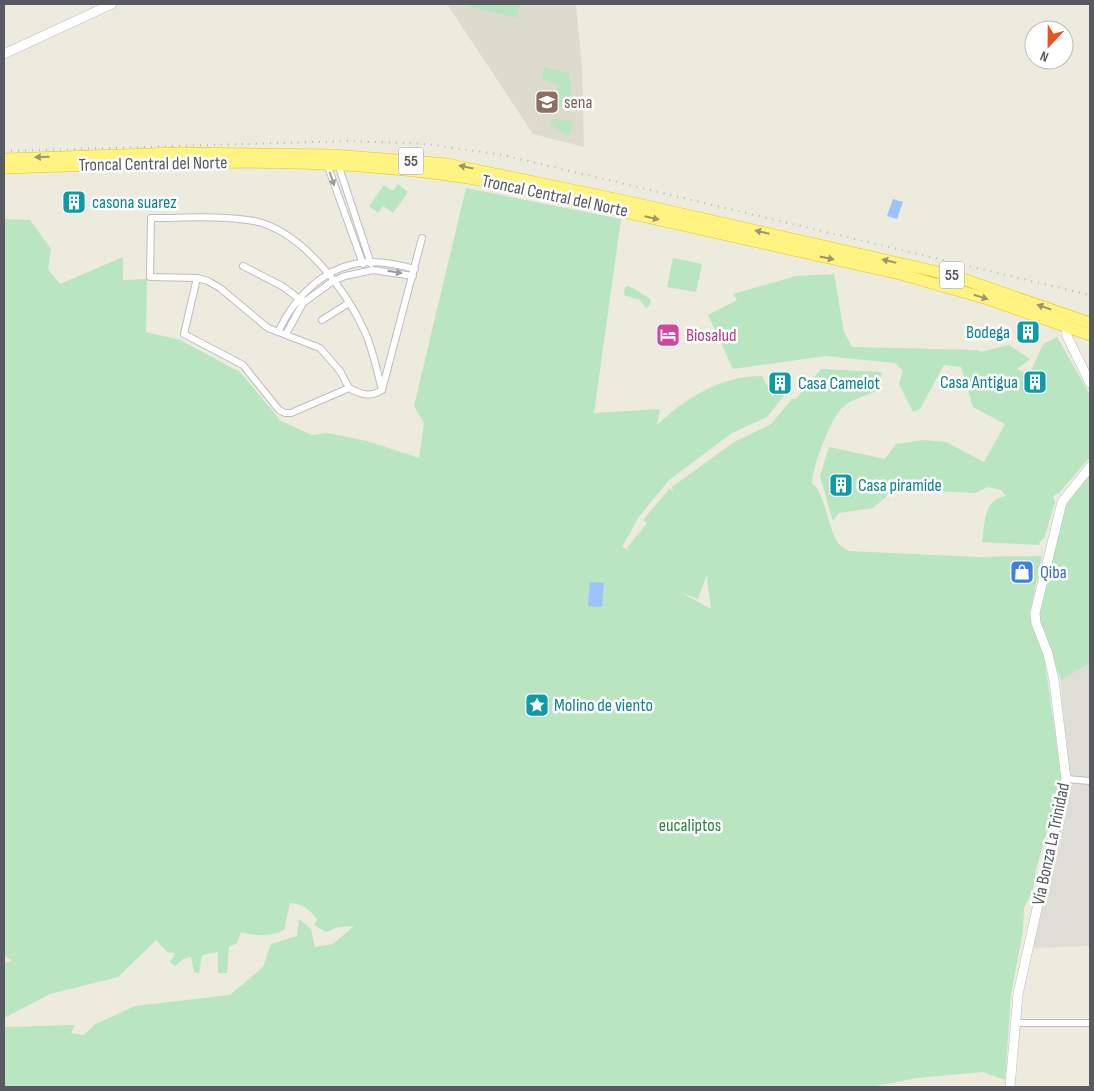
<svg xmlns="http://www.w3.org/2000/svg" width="1094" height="1091" viewBox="0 0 1094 1091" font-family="'Sofia Sans Condensed',sans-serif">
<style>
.industrial{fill:#dfded6}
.education{fill:#dcdbcd}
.green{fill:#b9e5c0;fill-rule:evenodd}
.water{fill:#9bc4ff}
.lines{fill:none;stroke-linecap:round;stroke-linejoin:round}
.street-casing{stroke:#bcbdc4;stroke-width:8}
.secondary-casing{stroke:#bcbec6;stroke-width:10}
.highway-casing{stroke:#eac600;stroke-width:12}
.street{stroke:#fff;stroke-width:6}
.secondary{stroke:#fff;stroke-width:9}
.highway{stroke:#fff382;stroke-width:11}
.rail{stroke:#b5b6b6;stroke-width:2;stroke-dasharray:1 6;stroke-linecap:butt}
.oneway{fill:#9b976e}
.oneway2{fill:#9b9ca0}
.labels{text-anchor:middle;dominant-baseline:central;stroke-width:5;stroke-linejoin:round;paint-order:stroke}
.shield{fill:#fff;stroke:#8a8c90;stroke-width:1}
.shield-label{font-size:16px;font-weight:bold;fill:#585a61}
.education-label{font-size:18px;fill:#785e54;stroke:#fff;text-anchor:start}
.street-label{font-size:18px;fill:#585a61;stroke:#fff}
.culture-label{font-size:18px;fill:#0d838f;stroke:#fff;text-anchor:start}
.hotel-label{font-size:18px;fill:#b23c85;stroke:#fff;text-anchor:start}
.shop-label{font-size:18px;fill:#366cbe;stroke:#fff;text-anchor:start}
.park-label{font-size:18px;fill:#2f8140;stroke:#fff}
</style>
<rect width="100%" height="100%" fill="#ecebde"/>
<path class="industrial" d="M1090,663V946L1033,948L1068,780L1061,680Z"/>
<path class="education" d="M447,4H576L582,69L584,147L533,134Z"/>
<path class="green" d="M460,4H520L517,18Z
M544,67L569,73L572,108L559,106L557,84L542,79Z
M552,119L571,120L573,125L568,137L550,124Z
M398,184L408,192L393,213L383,206L378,213L369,206L384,185L393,191Z
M466,188L621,219L594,413L660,409L657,425C687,397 721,376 762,376L769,389L784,396L767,417L732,433L669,480L638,518L622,547L630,551L627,548L647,523L643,520L670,488L673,493L672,487L734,442L771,424L792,399H796L821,369L882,372L877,391C865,396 851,399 842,408C830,420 812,467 812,484C825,491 828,531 839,544C842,547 846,549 849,551L977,557L1042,556L1030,612L1043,650L1062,779L1036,870L1033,890L1024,908L1023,930L1011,995L1005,1080L983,1072L917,1078L871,1087H4V1027L75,1025L71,1033L84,1035L94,1025L135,1006L230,995L263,967L271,944L297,936L299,919L311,929L315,947L333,944L354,926L339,927L326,932L314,925L317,919C309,909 303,904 290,903L284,930C271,937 255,936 241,932L237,943L229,947L227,973H218V952L202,955L199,973L194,972L191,957L183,959L175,966L170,962L175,953L167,952L156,940L118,977L50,994L4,1018V963L12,961L4,955V212V219L30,220L51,249L48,269L60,284L123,257V280L147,279L146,332L180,340L240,372L281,421L312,435L328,433L367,441L419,458L424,423L414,406ZM706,577H707L711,609L680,592L698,599Z
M673,258L702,264L696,292L667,287Z
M834,274L844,332L852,347L978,350L981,352L1009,345L1030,359L1017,369L1025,373L1032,369L1043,344L1057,337L1090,395V457L1059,493L1053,496L1055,502L1044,539L1040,541L1039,545L982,542C985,524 983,499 1006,496L1001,490L988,487L975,493L892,489L883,500L878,494L882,500L873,508L839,513L833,521L820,476L829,447L885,459L896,444L924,440L946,442L984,462L1005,424L973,407L961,367L944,365L920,409L913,412L899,384L903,371L895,363L825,356L733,369L708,315L737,300L733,294L796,276Z
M629,286L649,298L651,301L649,306L646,308L640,300L624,295L625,287Z
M1090,472V663L1061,680L1036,615L1058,522L1074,490Z"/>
<path class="water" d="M893,199L903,202L897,219L887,216Z
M590,582L604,583L602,607L588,606Z"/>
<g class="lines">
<g class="street-casing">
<path id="street" d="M327,164L363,264
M338,164L371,264
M243,266L282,286L301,300
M197,278L184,334L243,365L279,410L285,413H291L349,388C360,394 370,398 382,390L422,238
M322,320L349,303
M278,332C295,296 326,264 369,262C384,261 400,265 415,269
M286,334L303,303L333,281L345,276L373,270L413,276
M349,388L340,371L320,348L268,328L220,288L208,281L197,278L150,277L151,218C185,218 221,215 254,221C302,231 346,290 365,332C373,350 377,371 382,390
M1066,779L1090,781
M1015,1023H1090"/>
</g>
<g class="secondary-casing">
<path id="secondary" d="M4,54L112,4
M1066,327L1067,336L1090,383
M1010,1087L1018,994L1066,779L1054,680L1048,654L1036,623L1035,613L1062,502L1090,467"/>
</g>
<g class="highway-casing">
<path id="highway" d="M4,159L179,153L333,155L447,164L625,201L951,275L1090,323
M4,168C166,163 330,153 491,182L900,274L988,299L1090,335"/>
</g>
<use href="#street" class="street"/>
<use href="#secondary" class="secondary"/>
<use href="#highway" class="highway"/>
<path class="rail" d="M4,151L350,141L427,144L503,155L1090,295"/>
</g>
<defs><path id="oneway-solid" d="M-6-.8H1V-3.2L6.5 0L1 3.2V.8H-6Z" transform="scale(1.25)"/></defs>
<g class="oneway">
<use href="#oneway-solid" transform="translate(42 157) rotate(178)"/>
<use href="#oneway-solid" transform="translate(466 167) rotate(-168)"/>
<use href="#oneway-solid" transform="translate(652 218) rotate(13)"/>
<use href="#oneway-solid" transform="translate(762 232) rotate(-167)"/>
<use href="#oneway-solid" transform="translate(827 258) rotate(12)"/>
<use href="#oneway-solid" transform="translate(889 261) rotate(-167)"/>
<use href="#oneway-solid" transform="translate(981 297) rotate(17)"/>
<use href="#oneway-solid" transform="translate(1044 307) rotate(-161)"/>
</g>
<g class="oneway2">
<use href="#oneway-solid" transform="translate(332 179) rotate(71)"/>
<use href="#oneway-solid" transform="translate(395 272) rotate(9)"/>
</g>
<defs>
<g id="university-square" transform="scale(1.25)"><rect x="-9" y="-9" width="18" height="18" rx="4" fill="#8d6e63" stroke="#fff"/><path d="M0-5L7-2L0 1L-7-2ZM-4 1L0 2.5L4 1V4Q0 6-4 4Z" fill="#fff"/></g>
<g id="building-square" transform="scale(1.25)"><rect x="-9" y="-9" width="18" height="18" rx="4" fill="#0f9aa8" stroke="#fff"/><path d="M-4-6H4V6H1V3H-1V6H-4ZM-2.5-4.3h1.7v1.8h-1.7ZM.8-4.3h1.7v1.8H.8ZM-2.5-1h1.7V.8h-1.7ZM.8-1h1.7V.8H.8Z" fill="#fff"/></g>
<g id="hotel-square" transform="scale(1.25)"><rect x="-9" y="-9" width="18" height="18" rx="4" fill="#d1479c" stroke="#fff"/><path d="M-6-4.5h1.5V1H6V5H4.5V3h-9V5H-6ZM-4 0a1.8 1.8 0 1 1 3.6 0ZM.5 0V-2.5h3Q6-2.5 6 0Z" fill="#fff"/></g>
<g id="shop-square" transform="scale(1.25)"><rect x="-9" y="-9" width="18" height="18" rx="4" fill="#3f7fe0" stroke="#fff"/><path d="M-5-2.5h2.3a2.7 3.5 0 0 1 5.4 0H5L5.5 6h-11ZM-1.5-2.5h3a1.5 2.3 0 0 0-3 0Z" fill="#fff"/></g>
<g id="sight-square" transform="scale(1.25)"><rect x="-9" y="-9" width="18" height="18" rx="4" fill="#0f9aa8" stroke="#fff"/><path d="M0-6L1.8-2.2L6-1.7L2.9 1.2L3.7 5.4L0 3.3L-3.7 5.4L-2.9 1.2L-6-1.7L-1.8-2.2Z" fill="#fff"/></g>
</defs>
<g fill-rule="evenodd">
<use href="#university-square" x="547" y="102"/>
<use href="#building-square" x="74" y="202"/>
<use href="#building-square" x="1028" y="332"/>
<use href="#hotel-square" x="668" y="335"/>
<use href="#building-square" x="1035" y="382"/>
<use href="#building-square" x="780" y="383"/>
<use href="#building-square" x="841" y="485"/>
<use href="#shop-square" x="1022" y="572"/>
<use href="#sight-square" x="537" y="705"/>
</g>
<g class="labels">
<g class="shield">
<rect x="398.5" y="147.5" width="25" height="27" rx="4"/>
<rect x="939.5" y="261.5" width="25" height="27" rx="4"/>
</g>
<g class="shield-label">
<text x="411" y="161">55</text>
<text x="952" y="275">55</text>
</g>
<g class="education-label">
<text x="564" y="102">sena</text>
</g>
<g class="street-label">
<text transform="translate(153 164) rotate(-1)">Troncal Central del Norte</text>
<text transform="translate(555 196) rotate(12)">Troncal Central del Norte</text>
<text transform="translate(1051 844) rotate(-78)">Vía Bonza La Trinidad</text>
</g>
<g class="culture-label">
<text x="92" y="202">casona suarez</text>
<text x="1010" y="332" text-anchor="end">Bodega</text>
<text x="1018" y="382" text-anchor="end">Casa Antigua</text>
<text x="798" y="383">Casa Camelot</text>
<text x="858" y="485">Casa piramide</text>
<text x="554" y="705">Molino de viento</text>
</g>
<g class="hotel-label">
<text x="686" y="335">Biosalud</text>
</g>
<g class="shop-label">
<text x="1040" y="572">Qiba</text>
</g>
<g class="park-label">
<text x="690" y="825">eucaliptos</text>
</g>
</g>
<rect width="1094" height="1091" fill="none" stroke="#585a61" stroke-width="10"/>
<g transform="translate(1049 45) rotate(202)"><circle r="24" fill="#ffffff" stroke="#bcbdc0"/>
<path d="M0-4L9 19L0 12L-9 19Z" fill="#f05120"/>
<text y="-8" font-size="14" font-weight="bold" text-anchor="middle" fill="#585a61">N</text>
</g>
</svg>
